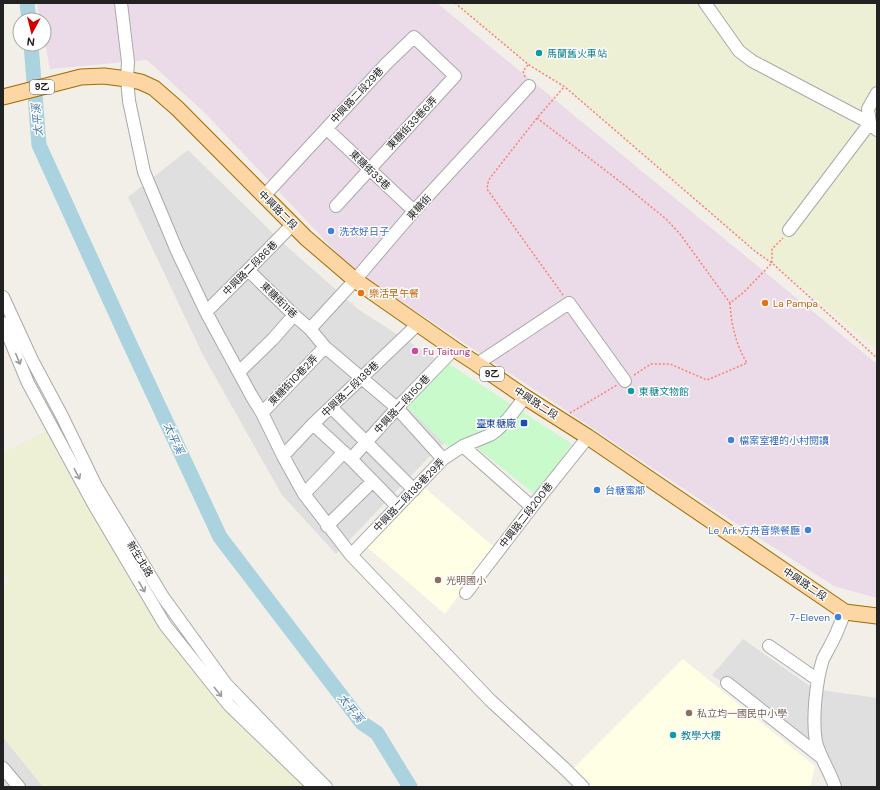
<svg xmlns="http://www.w3.org/2000/svg" width="880" height="790" viewBox="0 0 880 790" font-family="'DM Sans','Noto Sans TC',sans-serif">
<style>
.residential{fill:#e0dfdf}
.industrial{fill:#ebdbe8}
.education{fill:#ffffe5}
.farmland{fill:#eef0d5}
.park{fill:#c8facc}
.lines{fill:none;stroke-linecap:round;stroke-linejoin:round}
.river{stroke:#aad3df;stroke-width:15}
.minor-casing{stroke:#a9a9a9;stroke-width:14}
.major-casing{stroke:#a06b00;stroke-width:17}
.path{stroke:#fa8072;stroke-width:1.5;stroke-dasharray:2 2;stroke-linecap:butt}
.minor{stroke:#fff;stroke-width:12}
.major{stroke:#fcd6a4;stroke-width:15}
.oneway{stroke:#9c9c9c}
.culture-dot{fill:#0f9aa8;stroke:#fff;stroke-width:1.5}
.shop-dot{fill:#3f7fe0;stroke:#fff;stroke-width:1.5}
.food-dot{fill:#e8710a;stroke:#fff;stroke-width:1.5}
.hotel-dot{fill:#d1479c;stroke:#fff;stroke-width:1.5}
.transit-dot{fill:#1a4fb4;stroke:#fff;stroke-width:1.5}
.education-dot{fill:#8d6e63;stroke:#fff;stroke-width:1.5}
.labels{text-anchor:middle;dominant-baseline:central;stroke-width:3;stroke-linejoin:round;paint-order:stroke}
.shield{fill:#fff;stroke:#646464;stroke-width:1}
.shield-label{font-size:9px;font-weight:bold;fill:#222}
.culture-label{font-size:10px;fill:#0d838f;stroke:#fff;text-anchor:start}
.street-label{font-size:10px;fill:#222;stroke:#fff}
.shop-label{font-size:10px;fill:#366cbe;stroke:#fff;text-anchor:start}
.food-label{font-size:10px;fill:#c56008;stroke:#fff;text-anchor:start}
.hotel-label{font-size:10px;fill:#b23c85;stroke:#fff;text-anchor:start}
.transit-label{font-size:10px;fill:#164399;stroke:#fff;text-anchor:end}
.education-label{font-size:10px;fill:#785e54;stroke:#fff;text-anchor:start}
.water-label{font-size:11px;font-style:italic;fill:#4a7aab;stroke:#fff}
</style>
<rect width="100%" height="100%" fill="#f2efe9"/>
<path class="residential" d="M188,150L284,244L359,310L496,397L429,457L336,554L282,495L203,355L128,197Z
M743,639L814,689L877,698V787H838L813,749L712,675Z
M3,737L43,787H3Z"/>
<path class="industrial" d="M37,3H437L877,364V598L834,586L723,515L350,267L205,113L147,60L50,69L44,38V20H40Z"/>
<path class="education" d="M425,488L494,547L445,614L367,547Z
M683,659L815,766L810,787H590L572,770Z"/>
<path class="farmland" d="M455,3H877V350L772,263L756,252L565,87L529,65Z
M53,428L165,625L317,787H43L3,737V585L9,581L3,570V452Z"/>
<path class="park" d="M446,362L572,444L536,495L467,440L450,449L407,407Z"/>
<g class="lines">
<path class="river" d="M27,3L29,20
M31,44L39,145L128,340L220,537L362,723L377,733L410,787"/>
<g class="minor-casing">
<path id="minor" d="M121,3L128,62L127,79L129,101L144,172L177,251L206,312L251,395L262,413L283,456L304,494L351,555L490,700L565,769L583,787
M705,3L739,51L752,61L870,123L877,130
M327,129L414,211
M264,196L386,64L414,37L455,76L336,206
M789,230L870,123L868,109L877,93
M248,270L294,315L310,329L325,347L397,408L443,459
M3,297L32,360L62,416L96,486L163,597L226,684L304,765L326,787
M206,312L248,270L293,224
M3,323L28,383L93,503L165,625L229,705L314,787
M310,329L355,280L414,211L529,86
M477,364L569,303L625,381
M239,372L273,339L294,315
M331,407L414,490
M262,413L325,347
M313,424L351,459L397,506
M463,446L532,507
M283,456L313,424L418,324
M351,459L397,408L454,349
M304,494L344,452
M327,526L373,481
M351,555L443,459L463,446L490,435L497,430L508,419L525,397
M466,593L532,507L588,437
M769,646L818,680
M727,683L821,757
M3,768L19,787
M835,787C830,771 820,758 816,742C812,719 816,681 823,659C827,651 832,643 836,634C839,627 842,619 845,612"/>
</g>
<g class="major-casing">
<path id="major" d="M3,97L81,77L104,76L127,79L141,82L154,88L177,108L306,238L355,280L454,349L477,364L525,397L588,437L845,612L877,616"/>
</g>
<path class="path" d="M455,3L529,65L565,87L756,252L772,263L877,358
M525,77L523,71L528,65
M537,118L627,187L666,219L680,234L730,303L744,292L772,263V249L783,238
M563,295L487,189L488,183L490,178L537,118L564,87
M634,375L651,364H670L707,380L747,363C736,345 731,324 730,303
M570,413L617,385"/>
<use href="#minor" class="minor"/>
<use href="#major" class="major"/>
</g>
<defs><path id="oneway-shaft" d="M-6 0H5M1.5-3L5.5 0L1.5 3" fill="none" stroke-width="1.6" stroke-linecap="round" stroke-linejoin="round"/></defs>
<g class="oneway">
<use href="#oneway-shaft" transform="translate(18 359) rotate(67)"/>
<use href="#oneway-shaft" transform="translate(77 474) rotate(62)"/>
<use href="#oneway-shaft" transform="translate(142 587) rotate(60)"/>
<use href="#oneway-shaft" transform="translate(218 692) rotate(51)"/>
</g>
<g class="culture-dot">
<circle cx="539" cy="53" r="4"/>
<circle cx="631" cy="391" r="4"/>
<circle cx="673" cy="735" r="4"/>
</g>
<g class="shop-dot">
<circle cx="331" cy="231" r="4"/>
<circle cx="731" cy="440" r="4"/>
<circle cx="597" cy="490" r="4"/>
<circle cx="808" cy="530" r="4"/>
<circle cx="838" cy="617" r="4"/>
</g>
<g class="food-dot">
<circle cx="361" cy="293" r="4"/>
<circle cx="765" cy="303" r="4"/>
</g>
<circle class="hotel-dot" cx="415" cy="351" r="4"/>
<rect class="transit-dot" x="520" y="419" width="8" height="8" rx="2"/>
<g class="education-dot">
<circle cx="438" cy="580" r="4"/>
<circle cx="689" cy="713" r="4"/>
</g>
<g class="labels">
<g class="shield">
<rect x="30" y="80" width="24" height="14" rx="3"/>
<rect x="480" y="367" width="24" height="14" rx="3"/>
</g>
<g class="shield-label">
<text x="42" y="87">9乙</text>
<text x="492" y="374">9乙</text>
</g>
<g class="culture-label">
<text x="547" y="53">馬蘭舊火車站</text>
<text x="639" y="391">東糖文物館</text>
<text x="681" y="735">教學大樓</text>
</g>
<g class="street-label">
<text transform="translate(357 95) rotate(-47)">中興路二段29巷</text>
<text transform="translate(412 123) rotate(-47)">東糖街33巷6弄</text>
<text transform="translate(370 170) rotate(44)">東糖街33巷</text>
<text transform="translate(419 207) rotate(-48)">東糖街</text>
<text transform="translate(278 210) rotate(45)">中興路二段</text>
<text transform="translate(250 268) rotate(-45)">中興路二段86巷</text>
<text transform="translate(279 300) rotate(44)">東糖街11巷</text>
<text transform="translate(293 380) rotate(-46)">東糖街10巷2弄</text>
<text transform="translate(350 389) rotate(-44)">中興路二段138巷</text>
<text transform="translate(536 403) rotate(33)">中興路二段</text>
<text transform="translate(402 404) rotate(-47)">中興路二段150巷</text>
<text transform="translate(409 495) rotate(-46)">中興路二段138巷29弄</text>
<text transform="translate(526 515) rotate(-52)">中興路二段200巷</text>
<text transform="translate(140 559) rotate(59)">新生北路</text>
<text transform="translate(805 584) rotate(34)">中興路二段</text>
</g>
<g class="shop-label">
<text x="339" y="231">洗衣好日子</text>
<text x="739" y="440">檔案室裡的小村閱讀</text>
<text x="605" y="490">台糖蜜鄰</text>
<text x="800" y="530" text-anchor="end">Le Ark 方舟音樂餐廳</text>
<text x="830" y="617" text-anchor="end">7-Eleven</text>
</g>
<g class="food-label">
<text x="369" y="293">樂活早午餐</text>
<text x="773" y="303">La Pampa</text>
</g>
<g class="hotel-label">
<text x="423" y="351">Fu Taitung</text>
</g>
<g class="transit-label">
<text x="516" y="423">臺東糖廠</text>
</g>
<g class="education-label">
<text x="446" y="580">光明國小</text>
<text x="697" y="713">私立均一國民中小學</text>
</g>
<g class="water-label">
<text transform="translate(37 120) rotate(-95)">太平溪</text>
<text transform="translate(174 438) rotate(65)">太平溪</text>
<text transform="translate(351 708) rotate(51)">太平溪</text>
</g>
</g>
<rect width="880" height="790" fill="none" stroke="#222222" stroke-width="8"/>
<g transform="translate(32 32) rotate(187)"><circle r="19" fill="#ffffff" stroke="#a7a7a7"/>
<path d="M0-3L7 15L0 10L-7 15Z" fill="#d40000"/>
<text y="-6" font-size="11" font-weight="bold" text-anchor="middle" fill="#222222">N</text>
</g>
</svg>
